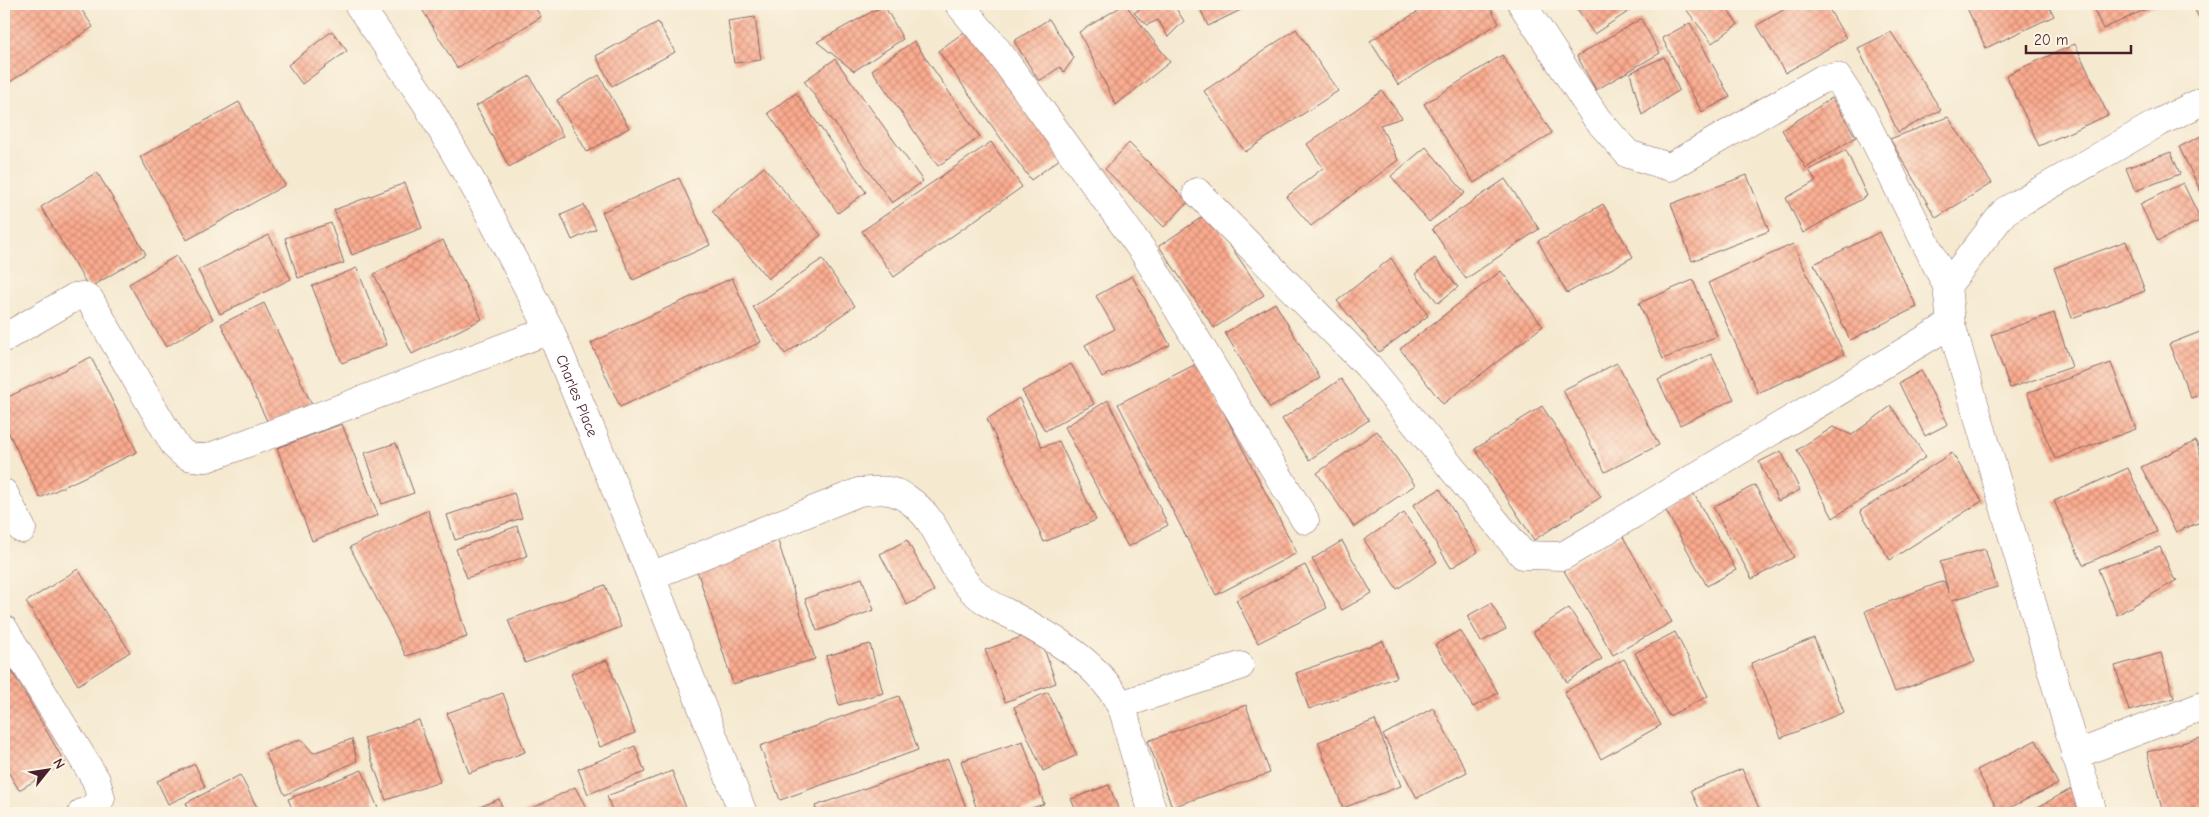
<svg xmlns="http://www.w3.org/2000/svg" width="2209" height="817" viewBox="0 0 2209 817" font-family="'Comic Neue',sans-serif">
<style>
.building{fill:url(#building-cross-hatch)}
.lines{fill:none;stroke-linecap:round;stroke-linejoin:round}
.minor-casing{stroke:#866665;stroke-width:29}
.tertiary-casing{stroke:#866665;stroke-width:29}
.minor{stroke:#fff;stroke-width:28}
.tertiary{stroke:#fff;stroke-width:28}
.labels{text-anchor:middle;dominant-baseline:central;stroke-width:4;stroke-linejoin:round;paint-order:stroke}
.street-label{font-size:15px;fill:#4a1f2b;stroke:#fcf5e5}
</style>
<defs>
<pattern id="building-cross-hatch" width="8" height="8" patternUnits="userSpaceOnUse" patternTransform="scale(1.25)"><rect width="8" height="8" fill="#fbab8f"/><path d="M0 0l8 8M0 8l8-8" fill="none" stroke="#cd8b75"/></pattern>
</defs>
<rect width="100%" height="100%" fill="#fcf5e5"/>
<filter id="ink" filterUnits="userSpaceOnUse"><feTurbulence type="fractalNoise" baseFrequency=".02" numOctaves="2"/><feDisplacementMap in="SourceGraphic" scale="10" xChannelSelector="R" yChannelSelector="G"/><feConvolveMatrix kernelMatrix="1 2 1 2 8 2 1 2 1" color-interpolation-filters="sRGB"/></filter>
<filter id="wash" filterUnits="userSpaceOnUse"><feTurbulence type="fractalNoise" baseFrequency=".0096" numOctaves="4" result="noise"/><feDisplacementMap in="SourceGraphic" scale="20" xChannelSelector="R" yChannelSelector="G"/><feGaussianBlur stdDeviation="1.12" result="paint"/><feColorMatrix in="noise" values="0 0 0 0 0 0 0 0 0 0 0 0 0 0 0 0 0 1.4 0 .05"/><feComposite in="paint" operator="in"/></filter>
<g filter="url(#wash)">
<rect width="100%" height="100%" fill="#f5e9d0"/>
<g id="blocks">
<path class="building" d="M4,4H78L93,27L4,86Z
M419,4H533L541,17L457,68Z
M1125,4L1170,62L1116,105L1079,32Z
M1147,4H1173L1184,21L1168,37L1158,20L1147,25L1134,13Z
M1198,4H1253L1208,26Z
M1430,4H1488L1499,23L1398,85L1370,41Z
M1574,4H1640L1594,34Z
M1682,4H1723L1738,24L1712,43Z
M1794,4H1826L1846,38L1785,73L1757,25Z
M1965,4H2048L2054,16L1986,48Z
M2091,4H2157L2103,29Z
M2192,4H2205V30Z
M884,5L903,39L854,71L817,42Z
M755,17L761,60L734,63L728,21Z
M1049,19L1074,58L1064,72L1060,67L1039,81L1014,41Z
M1641,19L1660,53L1596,90L1577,56Z
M658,22L675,52L612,86L596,56Z
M1690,23L1730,97L1702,112L1662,38Z
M971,27L1064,156L1031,180L938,51Z
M1296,29L1338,91L1245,152L1204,91Z
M332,31L347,51L302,84L288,65Z
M1891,32L1941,110L1898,132L1858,48Z
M914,41L980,137L938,166L872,70Z
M2075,44L2108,115L2039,146L2006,75Z
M1502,55L1552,133L1474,183L1424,104Z
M1664,57L1679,90L1642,115L1630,73Z
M835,59L923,181L892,203L804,81Z
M599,75L629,128L587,152L557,100Z
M530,76L563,136L509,167L476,106Z
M1382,91L1402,118L1380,125L1398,160L1311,226L1286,197L1323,168L1307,144Z
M796,93L866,192L838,213L768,113Z
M1832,98L1856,137L1806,168L1782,130Z
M239,102L285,185L187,240L140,157Z
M1948,117L1992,183L1936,218L1890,139Z
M2205,134V200L2179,147Z
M991,142L1022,187L894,277L862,231Z
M1129,143L1188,202L1164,227L1105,169Z
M1426,147L1465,193L1429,222L1391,176Z
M1846,150L1867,196L1803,233L1786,198L1816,181L1809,170Z
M2171,152L2180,174L2135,191L2126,168Z
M764,167L821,235L768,279L712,211Z
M97,172L146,254L89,288L41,207Z
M1747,175L1769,231L1692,261L1671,204Z
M679,178L710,245L633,280L602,212Z
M1505,179L1539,229L1466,279L1432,229Z
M405,183L422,228L352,255L334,210Z
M2183,183L2201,220L2158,241L2140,204Z
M1603,204L1633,257L1567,293L1538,241Z
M584,205L596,229L572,240L561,215Z
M1208,213L1264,295L1214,328L1159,246Z
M331,223L344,263L298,278L285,238Z
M1880,232L1917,307L1850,340L1814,264Z
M269,235L291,279L220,314L198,270Z
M443,240L482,319L412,354L374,274Z
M2126,241L2145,291L2072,318L2054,268Z
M1793,244L1844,354L1758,393L1708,283Z
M176,256L213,319L166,347L129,284Z
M1391,258L1428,316L1379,352L1337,301Z
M1435,258L1458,287L1438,303L1415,274Z
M822,259L855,306L785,354L753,307Z
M357,268L387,345L342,363L312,286Z
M1501,271L1543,326L1443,404L1400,349Z
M1132,276L1170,345L1102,377L1085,345L1115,329L1096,296Z
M732,278L761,342L620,407L591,343Z
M1693,280L1717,336L1663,359L1639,303Z
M264,303L312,405L269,425L221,324Z
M1275,303L1320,378L1270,408L1225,333Z
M2054,313L2072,367L2010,388L1991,335Z
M2205,330V393L2191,398L2169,344Z
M1711,354L1734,399L1680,425L1658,380Z
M91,357L137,452L40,498L4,423V399Z
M1198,363L1297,553L1216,595L1118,404Z
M1617,363L1659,445L1605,472L1563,390Z
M2111,363L2136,429L2055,459L2027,393Z
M1071,364L1094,404L1045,431L1022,391Z
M1921,371L1948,424L1925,436L1899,383Z
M1341,379L1369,420L1309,460L1282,419Z
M1019,398L1042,447L1059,441L1096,520L1044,542L987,419Z
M1108,400L1168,525L1128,547L1065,427Z
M1542,406L1601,497L1534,540L1475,449Z
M1891,406L1926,457L1833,518L1797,450L1833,427L1852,435Z
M342,424L378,515L312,541L277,448Z
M1377,431L1415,485L1354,527L1317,473Z
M2196,441L2205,469V520L2176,532L2141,467Z
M396,443L414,493L382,504L365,453Z
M1781,451L1800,490L1778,501L1759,462Z
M1952,453L1982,501L1890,560L1860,511Z
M2128,468L2157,532L2083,565L2054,501Z
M1755,485L1794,557L1752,579L1713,507Z
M1440,489L1478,552L1451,568L1413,505Z
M514,493L522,518L455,540L447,515Z
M1694,494L1736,570L1707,586L1665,509Z
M428,510L467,637L406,656L350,547Z
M1404,513L1437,562L1397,589L1364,540Z
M517,526L527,556L467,578L456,549Z
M1622,535L1672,622L1613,655L1563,569Z
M907,540L934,591L907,605L880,554Z
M778,541L815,659L733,684L696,567Z
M1342,541L1372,593L1342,610L1312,559Z
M2160,547L2174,579L2177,580L2117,615L2098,569Z
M1985,549L1997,587L1952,600L1975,662L1895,692L1865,611L1944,581L1949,593L1940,562Z
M1305,565L1327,608L1258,643L1236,600Z
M78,569L130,652L78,685L26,602Z
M862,578L874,610L817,631L805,599Z
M605,585L621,627L525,663L508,620Z
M1491,603L1506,629L1481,642L1467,616Z
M1569,608L1602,659L1567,682L1533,632Z
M1460,630L1498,693L1473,707L1435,645Z
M1038,631L1056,683L1005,702L985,650Z
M1675,632L1708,696L1669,716L1635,653Z
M1814,638L1844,712L1781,738L1751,663Z
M1383,641L1397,677L1309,709L1296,673Z
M870,644L883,693L839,705L826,656Z
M2161,653L2174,698L2129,711L2115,666Z
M1624,659L1661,725L1601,759L1564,692Z
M607,660L635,733L600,747L571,674Z
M9,666L65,763L19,790L4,765V669Z
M1048,692L1077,755L1043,771L1014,707Z
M503,693L525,752L469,773L447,713Z
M899,696L918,750L780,800L760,746Z
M1246,705L1270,773L1172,807L1148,741Z
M1433,708L1467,772L1417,798L1383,735Z
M419,720L440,782L386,800L364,738Z
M1375,720L1401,786L1343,808L1318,742Z
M2205,737V813H2163L2147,752Z
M301,739L313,753L352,739L357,761L285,795L265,753Z
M2036,740L2058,784L1999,813L1977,770Z
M1023,741L1044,804L1016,813H978L961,761Z
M635,746L645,772L588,794L578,769Z
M948,759L968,813H817L815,806Z
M195,764L205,787L168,804L157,781Z
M1742,769L1761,813H1701L1691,790Z
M362,770L380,813H294L288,799Z
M672,771L688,813H613L607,796Z
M240,775L260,813H191L186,803Z
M1109,785L1120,813H1077L1071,799Z
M575,787L589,813H523Z
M2071,789L2085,813H2027Z
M499,799L504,813H465Z"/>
</g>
</g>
<g filter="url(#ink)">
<use href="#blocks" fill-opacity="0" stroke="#866665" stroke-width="1"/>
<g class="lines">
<g class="minor-casing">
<path id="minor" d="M959,4L998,51L1145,254L1305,520
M1522,4L1597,119L1628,154L1670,167L1822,79L1837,77L1862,115L1947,286L1951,324L2093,813
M1197,192L1368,366L1523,555L1563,556L1951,324
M1947,286L2005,211L2156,124L2205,100
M4,338L75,297L83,296L90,300L174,444C184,457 190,458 207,458L550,330
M4,493L22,529
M651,576L859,492C875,490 892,488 906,498C942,521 945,563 972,590C987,604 996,607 1013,616C1055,639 1096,661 1120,704C1125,713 1127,726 1130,737C1137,762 1145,788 1153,813
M4,629L96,780L101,798L93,808L82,813
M1120,705L1240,666
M2075,755L2205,705"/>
</g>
<g class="tertiary-casing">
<g id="tertiary">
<path id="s1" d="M358,4L425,101L481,198L550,330L651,576L743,813"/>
</g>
</g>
<use href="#minor" class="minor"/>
<use href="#tertiary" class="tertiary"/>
</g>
</g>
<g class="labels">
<g class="street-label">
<text stroke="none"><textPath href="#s1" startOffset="450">Charles Place</textPath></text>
</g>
</g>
<rect width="2209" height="817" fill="none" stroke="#fcf5e5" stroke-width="20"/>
<g transform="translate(48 770) rotate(60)" stroke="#fcf5e5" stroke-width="4" paint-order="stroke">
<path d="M0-4L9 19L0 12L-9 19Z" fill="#4a1f2b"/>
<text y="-8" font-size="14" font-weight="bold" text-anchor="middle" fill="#4a1f2b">N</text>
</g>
<path d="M2026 45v8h105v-8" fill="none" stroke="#4a1f2b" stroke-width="2.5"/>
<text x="2034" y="45" font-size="15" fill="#4a1f2b" stroke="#fcf5e5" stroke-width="4" paint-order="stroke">20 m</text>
</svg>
